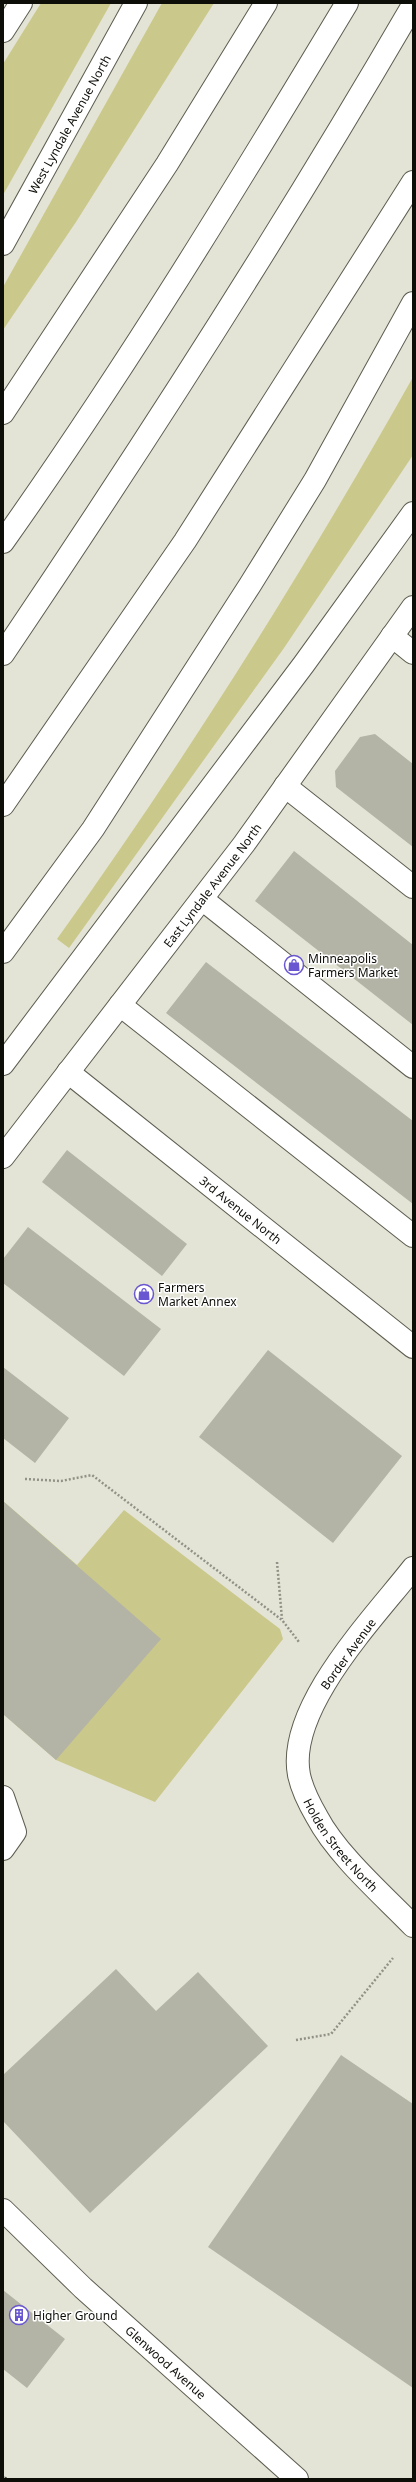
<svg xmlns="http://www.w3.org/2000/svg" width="416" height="2482" viewBox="0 0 416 2482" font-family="'Noto Sans',sans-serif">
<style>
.green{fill:#cac98b}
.building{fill:#b4b4a6}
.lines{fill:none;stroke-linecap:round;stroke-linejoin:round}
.minor-casing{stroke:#5d5d51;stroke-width:24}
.major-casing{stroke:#5d5d51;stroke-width:24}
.highway-casing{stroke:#5d5d51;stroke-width:24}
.path{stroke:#919287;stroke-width:2.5;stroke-dasharray:2 2;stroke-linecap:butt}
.minor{stroke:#fff;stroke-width:22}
.major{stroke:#fff;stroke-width:22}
.highway{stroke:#fff;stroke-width:22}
.rail-casing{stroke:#4f4f47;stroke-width:4.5}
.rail{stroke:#fff;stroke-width:3;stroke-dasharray:9;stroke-linecap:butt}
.labels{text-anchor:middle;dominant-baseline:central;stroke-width:3;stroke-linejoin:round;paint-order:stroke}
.street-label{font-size:12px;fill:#0e0e09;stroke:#fff}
.poi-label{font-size:12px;fill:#0e0e09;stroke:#fff;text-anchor:start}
</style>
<rect width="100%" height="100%" fill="#e3e4d5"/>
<path class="green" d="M41,3H111L3,195V64Z
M162,3H214L76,222L3,330V287Z
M413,377V455L284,648L69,948L57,939C186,759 304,571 413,377Z
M3,1501L77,1565L124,1510L280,1629L283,1639L155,1802L56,1760L3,1714Z"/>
<path class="building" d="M375,734L413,764V847L336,787L335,771L360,737Z
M294,851L413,945V1025L255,901Z
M206,962L413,1121V1204L166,1013Z
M67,1150L187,1244L162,1276L42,1182Z
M28,1227L161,1329L124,1376L3,1283V1259Z
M268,1350L402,1456L333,1543L199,1437Z
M3,1367L69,1418L35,1463L3,1438Z
M3,1501L161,1639L56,1760L3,1714Z
M116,1969L156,2011L198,1972L268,2046L90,2213L3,2121V2075Z
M341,2055L413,2104V2388L208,2247Z
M3,2290L65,2339L27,2388L3,2369Z"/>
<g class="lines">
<g class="minor-casing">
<g id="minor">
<path d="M3,31L21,3"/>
<path d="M392,636L413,653"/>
<path d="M285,786L413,887"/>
<path d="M202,899L413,1067"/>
<path d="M120,1005L413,1236"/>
<path id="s1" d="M68,1072L413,1347"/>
<path id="s2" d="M413,1568C374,1618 286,1708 299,1775C302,1789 310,1805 317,1817C337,1855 383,1895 413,1926"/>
<path d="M3,1797L15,1832L3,1849"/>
<path id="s3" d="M3,2210L83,2288L297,2479"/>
</g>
</g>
<g class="major-casing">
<g id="major">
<path id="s4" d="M3,244L136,3"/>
<path id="s5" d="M3,1157L244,844L413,607"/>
</g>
</g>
<g class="highway-casing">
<path id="highway" d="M3,413L167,164L266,3
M3,542C126,368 237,186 347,3
M3,654C146,442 284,227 413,5
M3,805L185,541L413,182
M3,952L93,829L250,585L315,480L413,303
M3,1064L304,664L413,513"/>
</g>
<path class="path" d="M25,1479L61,1481L92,1475L282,1620L299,1642
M277,1562L282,1619
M296,2040L331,2034L393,1958"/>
<use href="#minor" class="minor"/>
<use href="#major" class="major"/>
<use href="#highway" class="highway"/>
<g class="rail-casing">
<path id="rail" d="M3,2479H5"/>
</g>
<use href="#rail" class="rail"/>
</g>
<defs>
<g id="shop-ring" transform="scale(1)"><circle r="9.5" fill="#fff" stroke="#6a56d0" stroke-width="1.5"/><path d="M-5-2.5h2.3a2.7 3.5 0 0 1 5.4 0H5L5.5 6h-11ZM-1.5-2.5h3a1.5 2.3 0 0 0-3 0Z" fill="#6a56d0"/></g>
<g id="building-ring" transform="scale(1)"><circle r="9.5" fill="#fff" stroke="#6a56d0" stroke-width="1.5"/><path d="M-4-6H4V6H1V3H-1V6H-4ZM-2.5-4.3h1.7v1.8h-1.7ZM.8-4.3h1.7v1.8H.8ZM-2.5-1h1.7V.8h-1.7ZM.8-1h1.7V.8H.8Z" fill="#6a56d0"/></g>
</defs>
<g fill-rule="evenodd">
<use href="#shop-ring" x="294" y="965"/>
<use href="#shop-ring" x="144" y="1294"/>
<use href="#building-ring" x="19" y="2315"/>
</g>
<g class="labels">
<g class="street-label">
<text stroke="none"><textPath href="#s4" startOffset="137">West Lyndale Avenue North</textPath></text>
<text stroke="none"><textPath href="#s5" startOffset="343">East Lyndale Avenue North</textPath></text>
<text stroke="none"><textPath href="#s1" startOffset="221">3rd Avenue North</textPath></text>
<text transform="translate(348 1654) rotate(-54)">Border Avenue</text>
<text stroke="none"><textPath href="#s2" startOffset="325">Holden Street North</textPath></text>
<text stroke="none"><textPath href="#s3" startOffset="223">Glenwood Avenue</textPath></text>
</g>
<g class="poi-label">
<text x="308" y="958">Minneapolis<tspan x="308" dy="14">Farmers Market</tspan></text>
<text x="158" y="1287">Farmers<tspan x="158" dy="14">Market Annex</tspan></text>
<text x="33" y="2315">Higher Ground</text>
</g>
</g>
<rect width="416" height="2482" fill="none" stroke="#0e0e09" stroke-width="8"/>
</svg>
